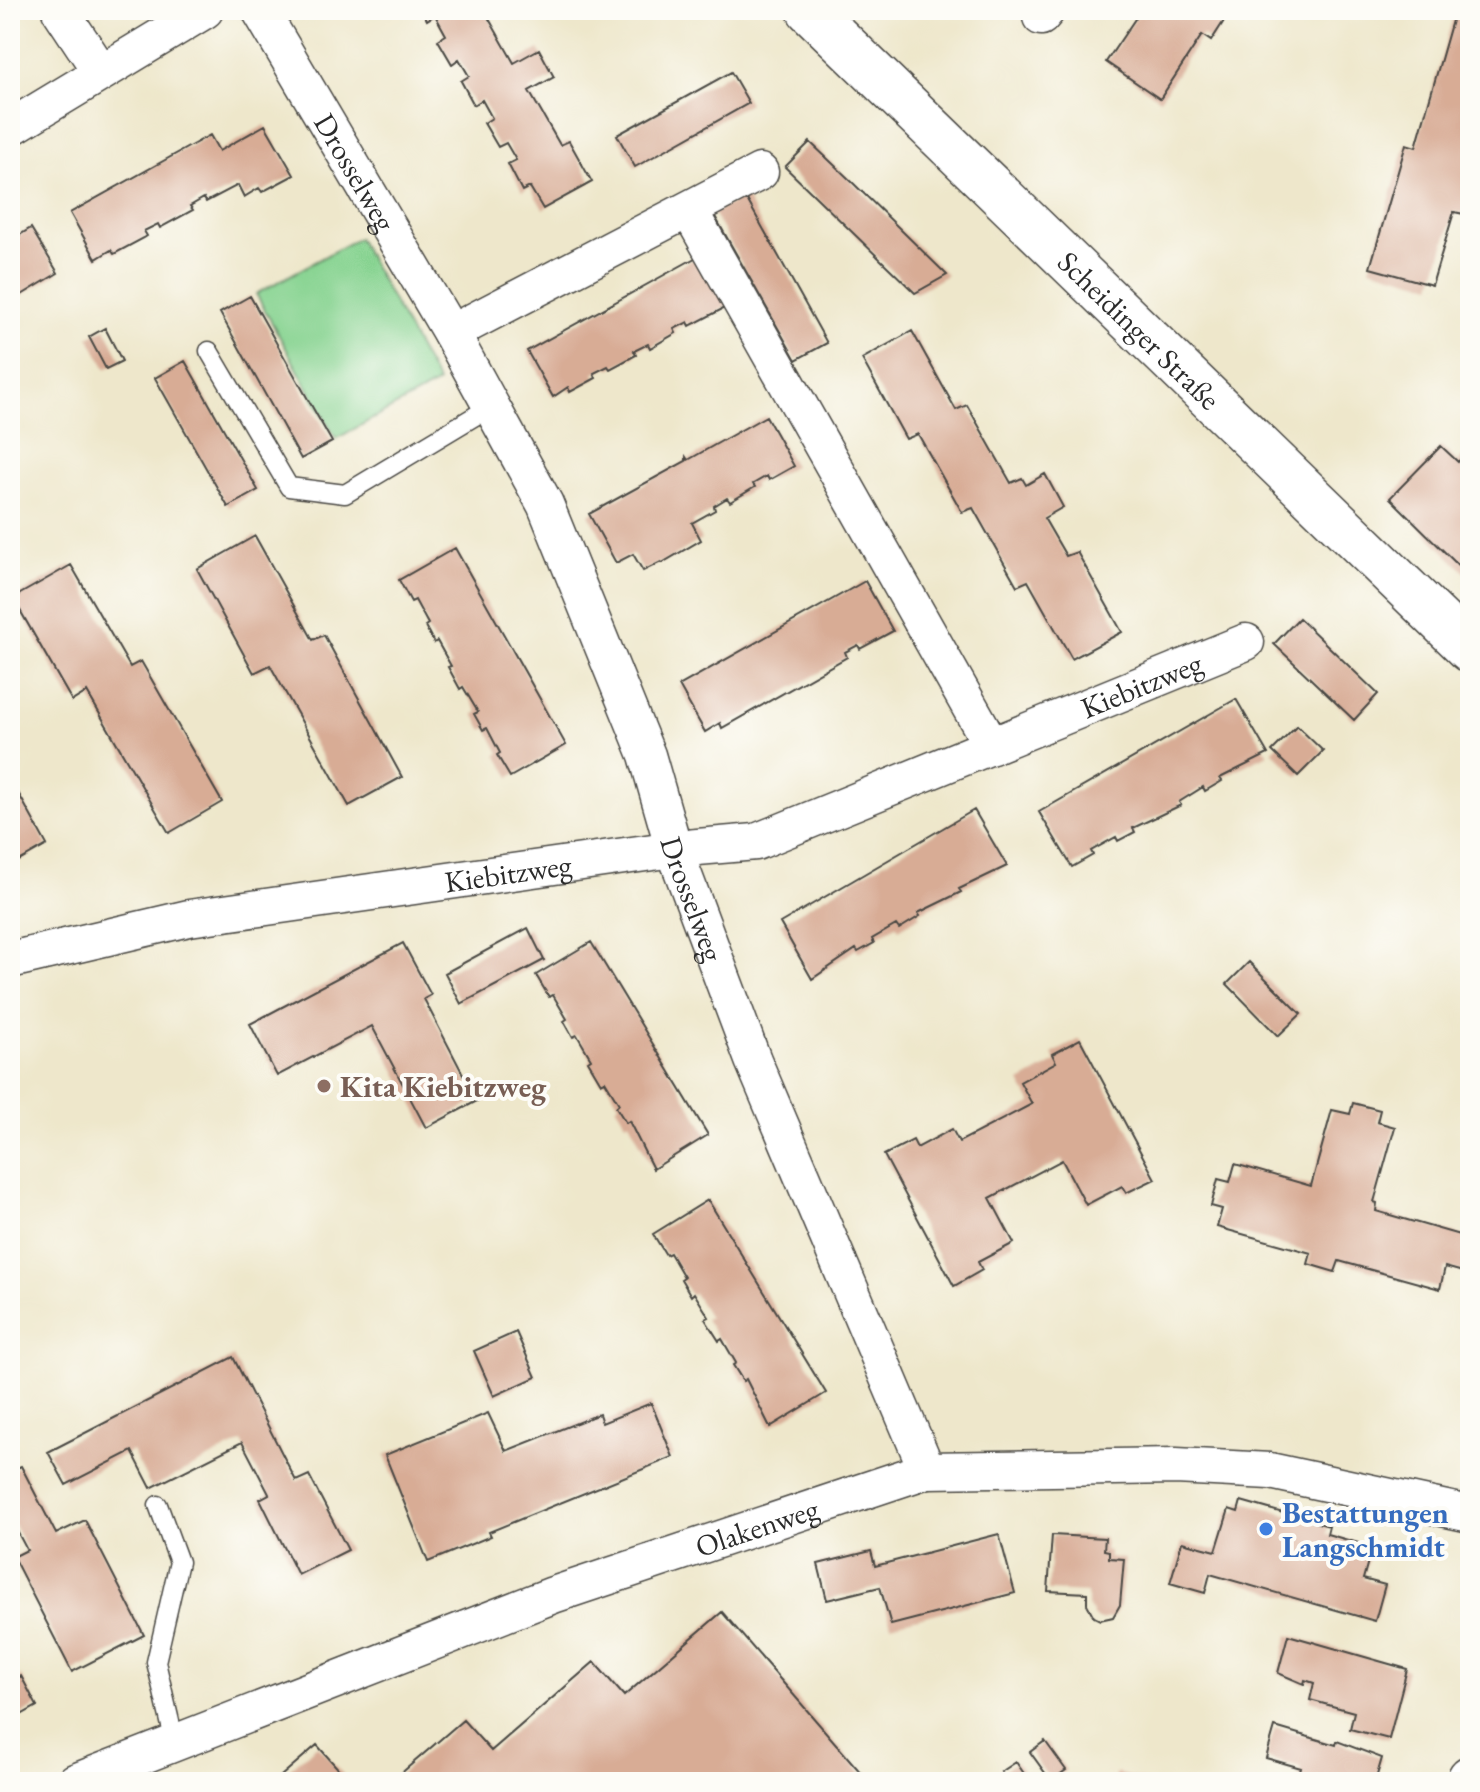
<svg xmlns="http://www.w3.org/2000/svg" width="1480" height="1792" viewBox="0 0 1480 1792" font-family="'EB Garamond',serif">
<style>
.green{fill:#86d390;stroke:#587f5e;stroke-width:2}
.building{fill:#d8ac95}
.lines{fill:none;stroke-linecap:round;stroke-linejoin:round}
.lane-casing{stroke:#484743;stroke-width:21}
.street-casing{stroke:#484743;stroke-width:39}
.secondary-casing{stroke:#484743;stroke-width:47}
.lane{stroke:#fff;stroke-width:18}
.street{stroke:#fff;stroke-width:36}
.secondary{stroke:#fff;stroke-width:44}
.education-dot{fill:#8d6e63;stroke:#fdfcf7;stroke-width:3}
.shop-dot{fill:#3f7fe0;stroke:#fdfcf7;stroke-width:3}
.labels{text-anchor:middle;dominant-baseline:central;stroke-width:8;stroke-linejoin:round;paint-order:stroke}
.street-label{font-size:30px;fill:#2b2b2b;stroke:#fdfcf7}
.education-label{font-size:30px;font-weight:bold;fill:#785e54;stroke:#fdfcf7;text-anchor:start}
.shop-label{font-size:30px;font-weight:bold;fill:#366cbe;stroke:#fdfcf7;text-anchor:start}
</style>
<rect width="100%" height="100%" fill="#fdfcf7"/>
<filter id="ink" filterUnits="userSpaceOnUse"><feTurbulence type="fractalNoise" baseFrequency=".0125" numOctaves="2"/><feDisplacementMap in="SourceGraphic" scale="16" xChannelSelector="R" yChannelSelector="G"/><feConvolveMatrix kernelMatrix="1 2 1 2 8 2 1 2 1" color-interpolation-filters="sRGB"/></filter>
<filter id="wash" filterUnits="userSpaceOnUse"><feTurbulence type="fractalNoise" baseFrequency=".006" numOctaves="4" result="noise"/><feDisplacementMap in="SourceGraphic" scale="32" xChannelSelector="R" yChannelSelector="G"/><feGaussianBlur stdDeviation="1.8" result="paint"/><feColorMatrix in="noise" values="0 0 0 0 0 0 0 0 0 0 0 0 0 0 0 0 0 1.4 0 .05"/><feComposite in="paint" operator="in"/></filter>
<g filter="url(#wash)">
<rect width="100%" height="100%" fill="#eee7cb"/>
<path class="green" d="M358,238L438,383L336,439L256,294Z"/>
<g id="blocks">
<path class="building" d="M422,10H484L514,63L539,49L554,77L529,91L560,145L569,141L592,182L543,209L530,187L522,191L508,164L516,160L506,143L498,147L484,123L492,118L482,100L474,105L461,81L469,76L459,59L452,64L438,40L446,35L435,15L427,20Z
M1141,10H1231L1211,41L1202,35L1160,99L1106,62Z
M1455,10H1470V193L1464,214L1454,212L1432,285L1370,268L1406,144L1416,147Z
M731,72L749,103L635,167L617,135Z
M265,125L294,175L262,192L259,188L244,197L238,185L206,202L204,198L190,206L193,210L160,228L158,224L144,231L147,236L144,238L114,254L111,250L96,259L70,213L210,135L219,151Z
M810,142L850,180L947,275L915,293L785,167Z
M745,196L827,343L796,360L713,213Z
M31,228L58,273L10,302V241Z
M704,253L732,304L690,326L688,322L674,329L676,333L650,348L648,344L634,351L636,355L610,369L608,366L594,373L596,378L570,392L568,387L553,397L527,351Z
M250,296L332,442L301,459L220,313Z
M105,328L122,361L106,369L89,337Z
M912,331L956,410L967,405L1011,483L1022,478L1026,485L1045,474L1063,507L1044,518L1066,556L1077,552L1122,632L1072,659L1028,581L1017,586L973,508L962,512L918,434L906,439L862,359Z
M185,361L258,490L228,507L155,378Z
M766,416L794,466L769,480L767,476L753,484L755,487L730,502L727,498L714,506L715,510L692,523L701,540L662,563L661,562L643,571L633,554L616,563L589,514L686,461V457L688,460Z
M1441,446L1458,462L1470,449V577L1390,498Z
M255,536L313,640L324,635L402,777L349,806L270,665L254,673L197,569Z
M455,548L566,745L510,777L497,755L500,753L487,728L483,730L474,714L478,712L463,687L460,689L448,667L451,666L437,641L434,643L425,626L428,624L415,600L411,602L399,580Z
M71,565L130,667L141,661L222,802L169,833L87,692L72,701L13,598Z
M865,581L893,631L860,649L858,645L845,652L847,657L722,728L720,723L705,732L679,686Z
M1299,618L1378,694L1354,720L1274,644Z
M1236,699L1268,754L1220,778L1222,781L1205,791L1203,787L1179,802L1181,805L1133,828L1135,832L1118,841L1116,837L1091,851L1093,855L1072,867L1039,812Z
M1297,726L1323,751L1298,776L1272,751Z
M10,778L47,845L10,866Z
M974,810L1007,866L959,889L961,892L918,913L920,916L899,929L896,925L872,939L874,943L858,952L856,949L812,979L780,923Z
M528,928L544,960L461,1004L445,973Z
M591,942L708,1135L653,1169L629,1121L626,1123L616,1107L619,1104L605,1081L601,1083L588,1061L591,1059L577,1035L573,1037L564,1021L567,1019L553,995L549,997L536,975Z
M403,943L431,995L424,999L477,1101L426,1128L372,1026L277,1076L250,1024Z
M1249,962L1301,1014L1278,1036L1227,984Z
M1080,1039L1155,1179L1126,1193L1122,1186L1086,1205L1062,1160L990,1198L1014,1243L978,1262L982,1270L954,1286L884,1155L913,1140L917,1148L952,1129L959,1142L1032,1104L1020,1082L1056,1062L1052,1054Z
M1353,1103L1380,1110L1377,1122L1395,1127L1374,1202L1377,1203L1376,1211L1470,1238V1249L1463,1272L1445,1267L1440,1289L1339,1261L1335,1272L1308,1264L1311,1253L1217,1227L1222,1209L1211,1206L1218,1179L1230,1182L1235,1164L1311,1186L1332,1110L1350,1114Z
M708,1200L826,1393L770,1427L746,1379L743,1381L733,1365L736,1363L722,1339L719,1341L705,1319L709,1317L694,1293L691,1296L681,1279L684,1277L670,1253L666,1255L653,1234Z
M516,1332L536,1377L494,1396L474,1351Z
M233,1357L296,1481L309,1475L348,1550L298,1575L260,1499L269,1494L242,1442L151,1488L132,1451L66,1485L48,1452Z
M651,1403L673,1457L489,1532L491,1536L428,1562L385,1455L488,1413L506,1451L599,1414L602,1423Z
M21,1466L56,1534L85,1520L144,1635L72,1672L13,1557L27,1550L10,1518V1471Z
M1241,1501L1329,1526L1327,1534L1372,1547L1363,1579L1385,1585L1375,1621L1210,1574L1205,1593L1170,1583L1182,1542L1216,1551L1229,1509L1238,1512Z
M999,1534L1015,1593L891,1625L880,1587L827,1600L818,1564L871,1551L875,1566Z
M1052,1535L1105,1538L1104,1550L1109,1551V1558L1124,1559L1120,1605L1113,1617L1100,1620L1094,1617L1087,1604V1593L1048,1591Z
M722,1612L869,1782H391L463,1720L491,1751L594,1662L624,1696Z
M1288,1635L1407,1669L1389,1739L1350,1729L1354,1712L1310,1700L1314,1683L1305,1680L1304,1684L1278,1673Z
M21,1676L37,1706L10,1721V1682Z
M1275,1727L1336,1745L1337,1741L1382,1758L1375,1782H1297L1301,1768L1266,1758Z
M1045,1741L1066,1770L1051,1781L1030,1752Z
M317,1745L350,1782H274Z
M1016,1762L1030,1782H1008L1001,1772Z
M1116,1773L1146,1781L1145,1782H1113Z"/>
</g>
</g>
<g filter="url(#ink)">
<use href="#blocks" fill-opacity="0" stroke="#484743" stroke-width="2"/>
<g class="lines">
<g class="lane-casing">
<path id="lane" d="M209,351L289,487L345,494L490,407
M158,1505L179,1562L156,1662L175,1743"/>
</g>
<g class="street-casing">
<g id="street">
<path d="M60,10L101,72"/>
<path id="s1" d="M260,10L451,333L545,504L647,755L674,849L753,1060L927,1470"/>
<path d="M1041,17L1047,10"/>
<path d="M10,128L205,10"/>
<path d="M689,210L992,746"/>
<path d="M451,333L760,172"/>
<path id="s2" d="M10,960L189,918L674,849L756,842L1246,642"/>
<path id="s3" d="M75,1782L553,1595L927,1470L1176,1466L1270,1471L1470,1514"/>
</g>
</g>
<g class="secondary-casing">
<g id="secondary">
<path id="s4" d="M809,10L1470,650"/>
<path d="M1469,1782L1470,1778"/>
</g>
</g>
<use href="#lane" class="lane"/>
<use href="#street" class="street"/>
<use href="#secondary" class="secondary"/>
</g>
</g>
<circle class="education-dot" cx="324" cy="1086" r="8"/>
<circle class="shop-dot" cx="1266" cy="1529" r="8"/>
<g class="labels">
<g class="street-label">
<text stroke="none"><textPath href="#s1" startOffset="188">Drosselweg</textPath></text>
<text stroke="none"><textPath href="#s4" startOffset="460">Scheidinger Straße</textPath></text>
<text stroke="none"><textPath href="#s2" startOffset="1172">Kiebitzweg</textPath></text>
<text stroke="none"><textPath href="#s2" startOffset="506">Kiebitzweg</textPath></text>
<text stroke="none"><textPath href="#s1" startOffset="992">Drosselweg</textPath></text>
<text stroke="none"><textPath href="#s3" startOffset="728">Olakenweg</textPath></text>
</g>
<g class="education-label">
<text x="340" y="1086">Kita Kiebitzweg</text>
</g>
<g class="shop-label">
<text x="1282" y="1512">Bestattungen<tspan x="1282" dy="34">Langschmidt</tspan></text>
</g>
</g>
<rect width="1480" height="1792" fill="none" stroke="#fdfcf7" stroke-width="40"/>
</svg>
